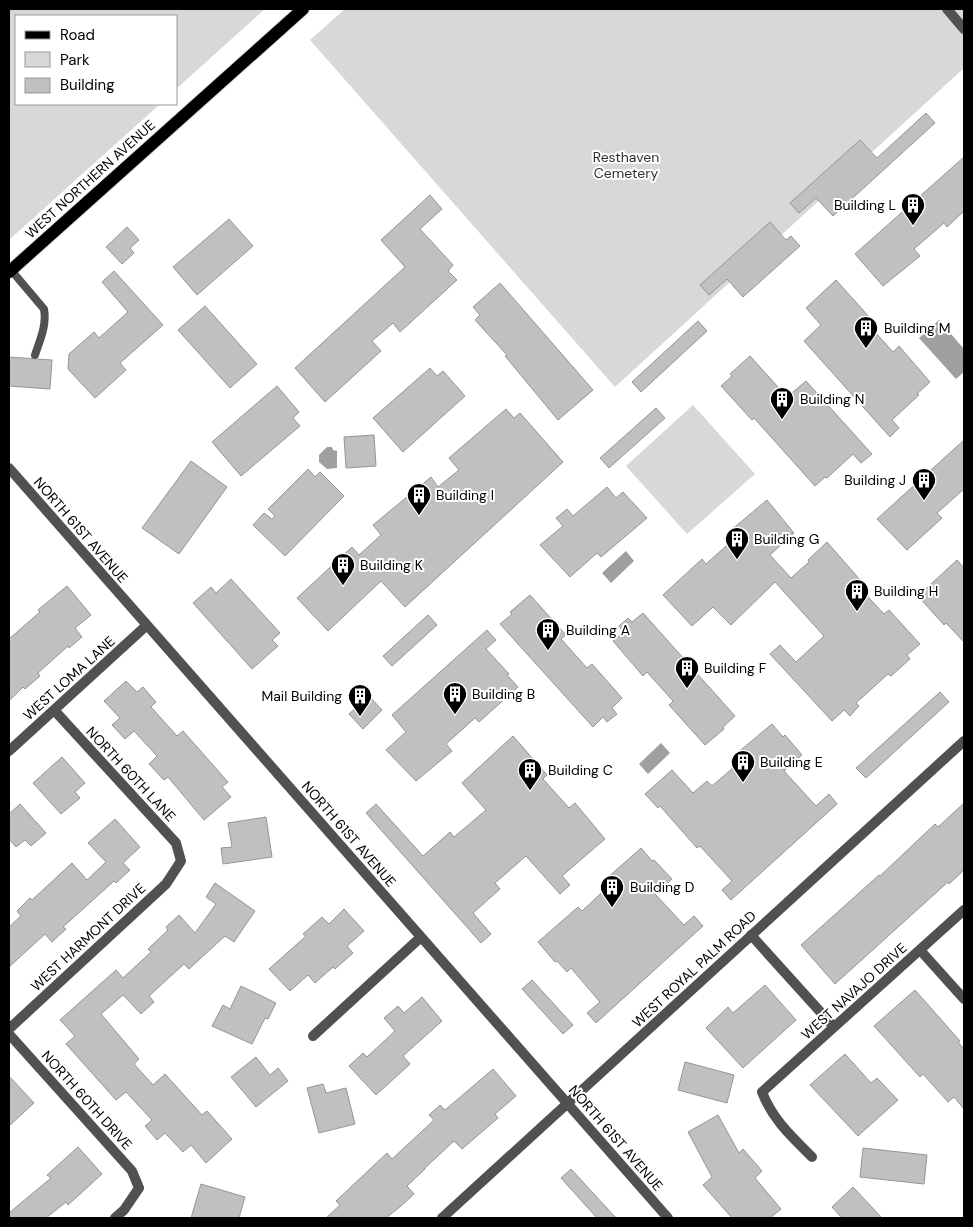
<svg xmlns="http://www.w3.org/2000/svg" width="973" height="1227" viewBox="0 0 973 1227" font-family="'DM Sans',sans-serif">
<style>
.green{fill:#d8d8d8}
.water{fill:#9f9f9f}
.building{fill:#c0c0c0;stroke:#959595}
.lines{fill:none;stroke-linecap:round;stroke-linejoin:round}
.primary-casing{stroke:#dbdbdb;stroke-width:14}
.service{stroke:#515151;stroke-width:8}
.minor{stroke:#515151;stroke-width:10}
.tertiary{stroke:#515151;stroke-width:10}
.primary{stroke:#000;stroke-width:12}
.labels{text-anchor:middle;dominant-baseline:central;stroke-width:4;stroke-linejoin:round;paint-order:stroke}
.park-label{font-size:14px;fill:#2f2f2f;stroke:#fff}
.street-label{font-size:14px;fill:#000;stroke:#fff}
.poi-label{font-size:14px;fill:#000;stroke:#fff;text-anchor:start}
</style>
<rect width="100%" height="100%" fill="#fff"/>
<path class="green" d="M9,9H265L176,89V16H16V104H160L9,240Z
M345,9H964V68L615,387L310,40Z
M693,405L755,474L687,534L626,466Z"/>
<path class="water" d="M939,320L964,349V372L956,379L919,338Z
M327,447H332L333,450L337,451V468L327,469L319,462V455Z
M626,551L634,561L611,583L602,573Z
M661,743L670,753L648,774L639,764Z"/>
<path class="building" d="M926,113L935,123L833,216L816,198L799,213L790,203L860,140L877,158Z
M964,157V211L947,227L944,223L914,249L920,256L883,286L855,254Z
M430,195L442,209L420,229L453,265L448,271L457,280L400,332L393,323L372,341L381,351L325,402L295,368L405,267L381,240Z
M229,219L253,246L197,295L173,267Z
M770,222L786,240L791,236L800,246L743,297L727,279L709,295L700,285Z
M127,227L139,240L130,248L134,253L122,264L106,247Z
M114,271L163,325L120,363L126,370L95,398L68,369L69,354L94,332L99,338L128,312L102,282Z
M836,280L871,319L867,323L893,352L899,346L930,382L917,394L919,395L892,420L899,428L890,437L804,341L821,325L806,308Z
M500,283L593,390L558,420L505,356L507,355L475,320L480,315L473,307Z
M205,306L257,364L230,388L178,330Z
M698,321L707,331L641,392L632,382Z
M750,356L787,397L806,381L872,454L861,463L853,454L827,478L825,477L815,486L754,418L752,420L721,386L732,376L730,374Z
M9,357L52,360L50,389L9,386Z
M430,368L437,376L443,371L465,396L403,452L373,418Z
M277,386L299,412L293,418L300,426L241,476L212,442Z
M656,408L665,418L609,468L600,458Z
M506,409L514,418L520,413L563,462L405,607L381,581L328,631L297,598L352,547L359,555L381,535L373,525L431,477L438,487L459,470L449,458Z
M374,435L376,466L346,468L344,437Z
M964,440V489L937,513L942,518L907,550L877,519Z
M191,461L227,487L179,554L142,528Z
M308,469L315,477L320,472L344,496L285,556L253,525L264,513L272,519L275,516L268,509Z
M607,487L616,498L623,492L647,518L601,557L597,553L570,577L540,545L563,526L556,518L567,509L573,516Z
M767,500L794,533L770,555L791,578L809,562L808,560L827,542L861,581L857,585L884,614L889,610L920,644L907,655L910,659L891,676L888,674L856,703L859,706L850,716L844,710L832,721L770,654L780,645L796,662L824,636L775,582L731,625L713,607L692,626L663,595L702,559L706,564L736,537L730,531Z
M957,560L964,568V642L946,623L944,625L918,596Z
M231,579L280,633L272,640L278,646L252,669L193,603L211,587L216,593Z
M67,586L91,615L75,628L82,637L69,648L68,646L38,673L40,676L25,689L23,687L9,701V639L40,612L38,610Z
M530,595L566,635L561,639L587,668L592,664L622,698L612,708L617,714L607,722L603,717L593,727L500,624L512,614L510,612Z
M643,613L735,716L723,727L724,729L705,745L669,705L673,701L647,672L643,676L613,641L623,632L619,626L628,618L632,622Z
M428,615L437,625L392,666L383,656Z
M487,630L496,640L486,649L509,674L507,675L518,687L479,722L475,718L446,744L452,751L416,781L386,750L406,732L392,715Z
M126,681L137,692L143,687L156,702L151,707L177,736L183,731L228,782L222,787L231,797L204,820L168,777L164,780L149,764L157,756L134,731L125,739L112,725L120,718L104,701Z
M940,692L949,702L866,778L856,768Z
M369,696L382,710L363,729L349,714Z
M772,724L783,737L785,735L802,755L784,771L816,806L829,794L837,804L731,900L722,890L732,881L700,846L697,848L660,806L658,808L645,794L672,770L693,793L707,781L712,786L742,760L736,754Z
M513,736L547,775L543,779L569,808L575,803L605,839L562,876L570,885L560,894L526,856L495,883L500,889L473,913L491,934L481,943L366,813L376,804L423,856L450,832L454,837L486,810L462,783Z
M62,757L85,783L75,792L80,798L61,814L33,783Z
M964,803V870L949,884L948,882L835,984L801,945L879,875L880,876L935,824L938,827Z
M20,804L46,833L31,846L25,840L16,847L9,839V814Z
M266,817L272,857L223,864L221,848L232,847L228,823Z
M115,819L140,847L123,863L130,870L116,883L114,881L63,927L66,929L52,942L45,934L9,967V927L21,916L17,911L30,898L32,900L72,863L87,880L106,862L88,843Z
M641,848L652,861L654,860L672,879L655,894L684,925L694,916L703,926L596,1023L587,1013L600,1002L571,968L567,972L557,961L555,962L538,942L578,907L582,911L611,884L606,879Z
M215,883L255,911L234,942L225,936L189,969L184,964L149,996L154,1002L141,1014L123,995L101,1014L139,1059L134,1064L153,1085L165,1074L202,1115L207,1111L232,1139L206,1163L191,1145L183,1152L165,1133L157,1140L145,1126L152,1120L126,1092L116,1100L66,1044L75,1036L60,1020L116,970L123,978L151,952L148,949L168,930L166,927L179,915L195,933L216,904L206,897Z
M344,909L364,931L347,946L353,953L335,969L333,967L315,983L308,975L290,991L269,969L306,936L303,934L322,917L329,924Z
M532,980L573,1025L563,1034L522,989Z
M765,985L796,1020L743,1068L706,1028L728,1007L733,1013Z
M241,986L276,1003L268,1019L265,1018L252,1044L212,1026L223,1005L230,1009Z
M915,990L960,1041L958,1042L964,1049V1109L954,1097L948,1102L923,1074L920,1077L874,1026Z
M422,997L442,1021L403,1056L410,1064L376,1095L349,1066L363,1053L367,1057L395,1031L384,1018L398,1006L404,1013Z
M845,1054L871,1083L877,1078L898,1100L858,1136L810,1085Z
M256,1057L270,1075L278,1068L288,1081L256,1107L231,1077Z
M685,1062L734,1075L727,1103L678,1090Z
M493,1069L516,1096L495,1114L498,1118L462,1149L454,1141L425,1168V1169L407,1186L414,1194L401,1206L386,1218H326L340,1205L336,1201L387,1153L392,1159L434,1120L429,1115L440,1105L445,1110Z
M9,1076L34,1103L9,1126Z
M323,1084L326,1093L346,1088L355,1124L319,1133L307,1088Z
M718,1115L739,1153L743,1149L762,1171L755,1178L781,1209L770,1218H732L703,1185L712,1177L688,1132Z
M78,1147L102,1174L68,1205L66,1202L46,1218H9V1213L51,1178L47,1175Z
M863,1148L927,1155L924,1184L860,1177Z
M571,1169L616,1218H597L561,1178Z
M201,1184L245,1197L239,1218H191Z
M853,1187L882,1218H842L832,1207Z"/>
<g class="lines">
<g class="primary-casing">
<path id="primary" d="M9,272L303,9"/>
</g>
<path class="service" d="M11,270L44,309C47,325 40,340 35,355"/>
<path class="minor" d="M9,468L668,1218
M9,751L147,625
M751,935L834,1027
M920,950L964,999
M9,1029L166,884L181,861L176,843L54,710
M9,1034L132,1171L139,1188L124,1210L115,1218
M313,1036L421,937
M812,1157C791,1136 773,1120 762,1092L964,910
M442,1218L964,741"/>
<path class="tertiary" d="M947,9L964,29"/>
<use href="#primary" class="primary"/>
</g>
<defs>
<g id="building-pin" transform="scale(1.25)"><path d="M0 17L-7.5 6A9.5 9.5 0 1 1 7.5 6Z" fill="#000" stroke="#fff"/><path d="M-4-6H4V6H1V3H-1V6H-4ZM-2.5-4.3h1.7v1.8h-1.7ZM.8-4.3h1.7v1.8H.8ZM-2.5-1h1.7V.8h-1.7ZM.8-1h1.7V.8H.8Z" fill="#fff"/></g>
</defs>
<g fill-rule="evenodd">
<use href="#building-pin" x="913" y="205"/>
<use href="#building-pin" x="866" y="328"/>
<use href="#building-pin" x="782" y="399"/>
<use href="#building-pin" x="924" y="480"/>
<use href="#building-pin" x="419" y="495"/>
<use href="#building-pin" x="737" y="539"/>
<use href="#building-pin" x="343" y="565"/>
<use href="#building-pin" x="857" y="591"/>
<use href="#building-pin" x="548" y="630"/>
<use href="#building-pin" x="687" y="668"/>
<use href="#building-pin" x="455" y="694"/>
<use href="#building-pin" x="360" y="696"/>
<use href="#building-pin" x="743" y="762"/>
<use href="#building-pin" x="530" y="770"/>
<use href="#building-pin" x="612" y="887"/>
</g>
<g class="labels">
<g class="park-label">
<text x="626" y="157">Resthaven<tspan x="626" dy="16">Cemetery</tspan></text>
</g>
<g class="street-label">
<text transform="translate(90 179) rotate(-42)">WEST NORTHERN AVENUE</text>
<text transform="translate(81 530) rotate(49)">NORTH 61ST AVENUE</text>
<text transform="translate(69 678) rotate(-42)">WEST LOMA LANE</text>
<text transform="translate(131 774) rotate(47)">NORTH 60TH LANE</text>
<text transform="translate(349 834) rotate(49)">NORTH 61ST AVENUE</text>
<text transform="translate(88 937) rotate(-43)">WEST HARMONT DRIVE</text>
<text transform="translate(694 969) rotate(-43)">WEST ROYAL PALM ROAD</text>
<text transform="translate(854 991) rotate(-42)">WEST NAVAJO DRIVE</text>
<text transform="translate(87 1100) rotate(48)">NORTH 60TH DRIVE</text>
<text transform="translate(616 1138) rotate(49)">NORTH 61ST AVENUE</text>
</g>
<g class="poi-label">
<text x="896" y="205" text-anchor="end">Building L</text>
<text x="884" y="328">Building M</text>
<text x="800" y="399">Building N</text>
<text x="906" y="480" text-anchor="end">Building J</text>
<text x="436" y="495">Building I</text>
<text x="754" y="539">Building G</text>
<text x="360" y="565">Building K</text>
<text x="874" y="591">Building H</text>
<text x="566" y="630">Building A</text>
<text x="704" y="668">Building F</text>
<text x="472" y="694">Building B</text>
<text x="342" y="696" text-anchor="end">Mail Building</text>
<text x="760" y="762">Building E</text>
<text x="548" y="770">Building C</text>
<text x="630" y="887">Building D</text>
</g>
</g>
<rect width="973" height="1227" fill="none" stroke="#000000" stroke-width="20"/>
<rect x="15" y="15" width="162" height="90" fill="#ffffff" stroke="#999999"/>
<rect x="25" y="31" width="25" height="8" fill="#000000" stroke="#999999"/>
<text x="60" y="40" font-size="15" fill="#000000">Road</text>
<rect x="25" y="52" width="25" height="15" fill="#d8d8d8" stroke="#999999"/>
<text x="60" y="65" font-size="15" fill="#000000">Park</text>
<rect x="25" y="78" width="25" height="15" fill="#c0c0c0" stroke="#999999"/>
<text x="60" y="90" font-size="15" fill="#000000">Building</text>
</svg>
